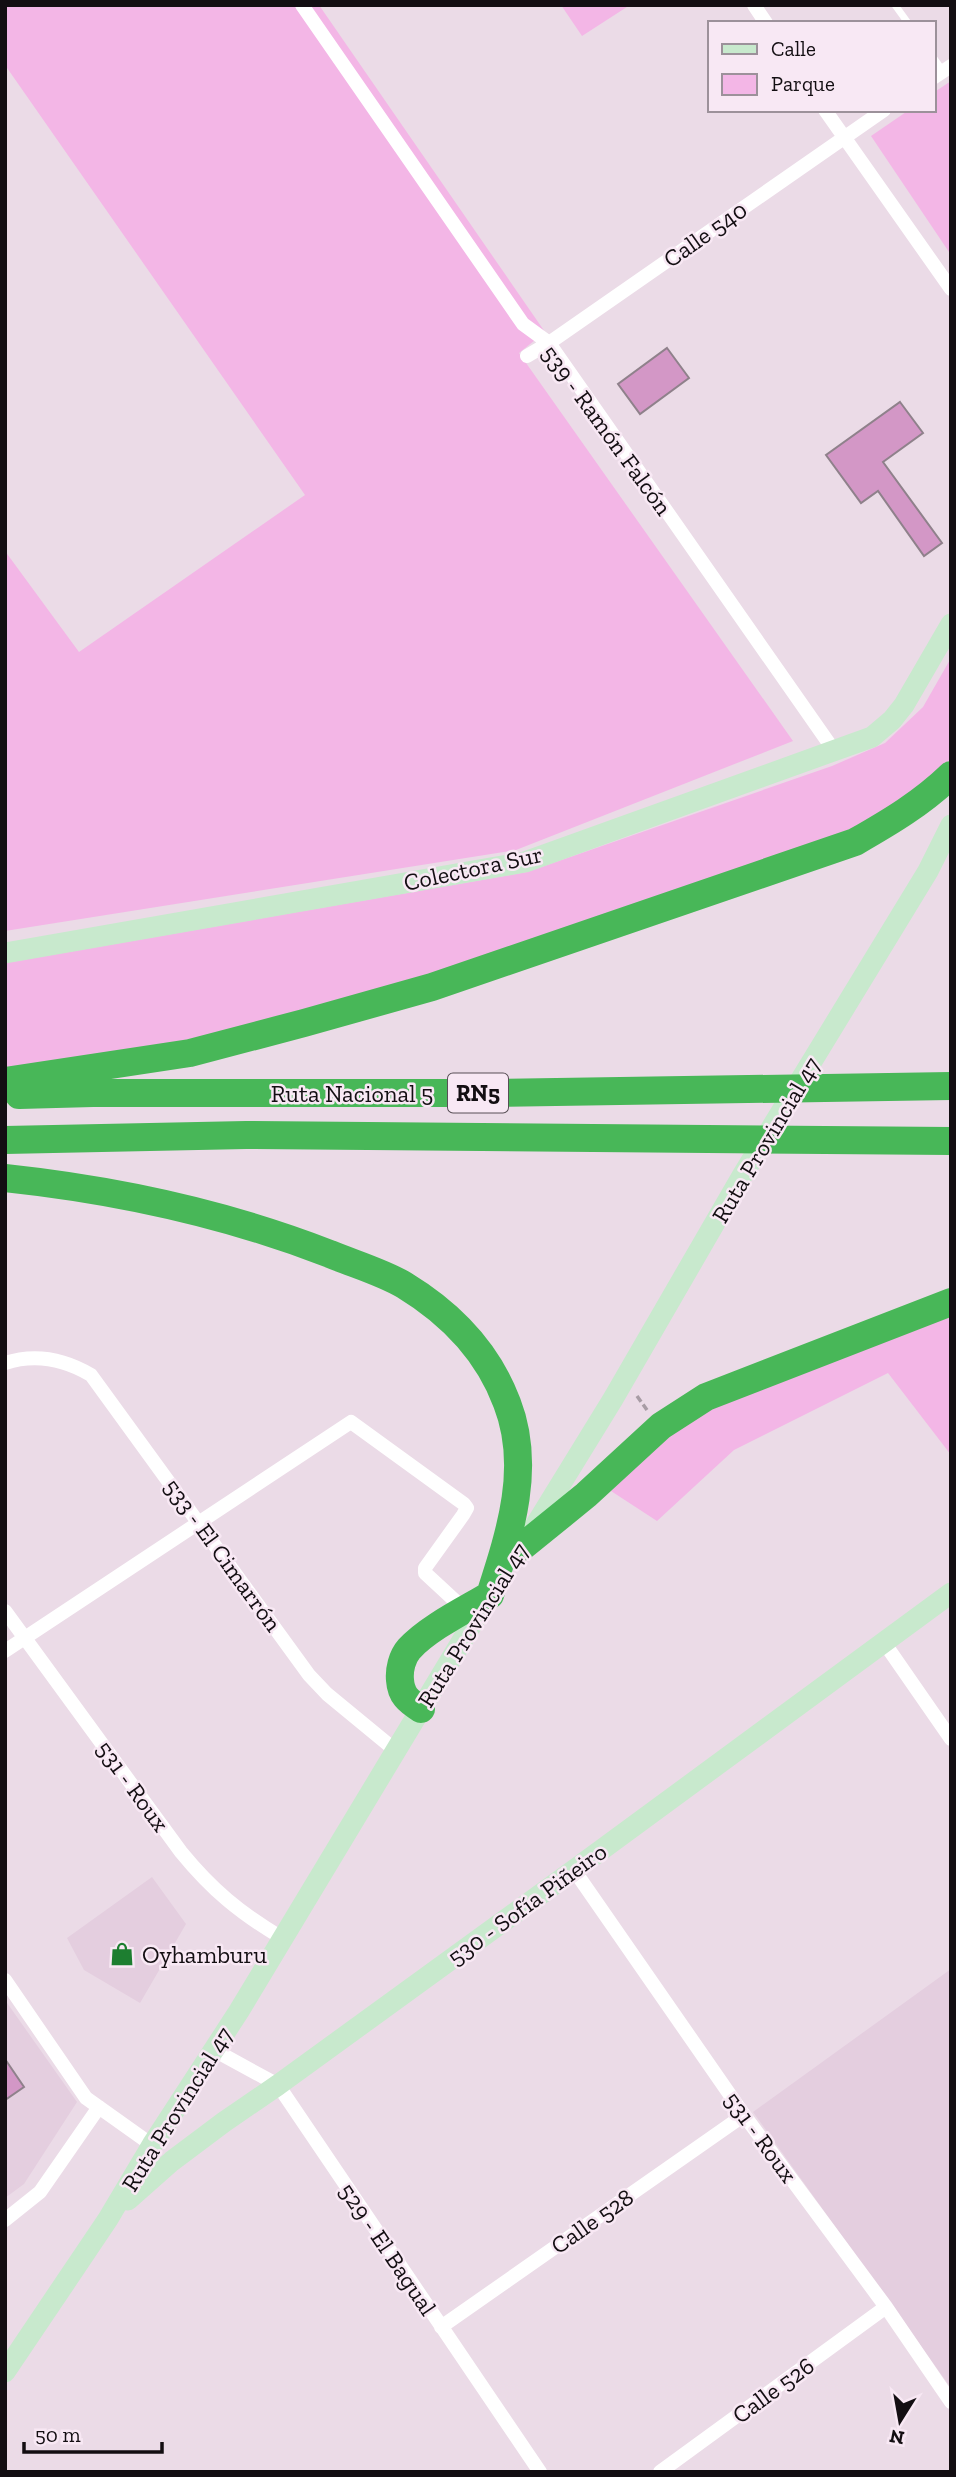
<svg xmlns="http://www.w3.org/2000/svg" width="956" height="2477" viewBox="0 0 956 2477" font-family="'Zilla Slab',serif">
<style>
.built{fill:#e4cedf}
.green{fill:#f3b6e6}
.building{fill:#d397c6;stroke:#8f818b;stroke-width:2}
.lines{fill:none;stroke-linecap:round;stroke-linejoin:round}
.path{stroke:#a89ca5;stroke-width:3.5;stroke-dasharray:7 3.5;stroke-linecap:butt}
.lane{stroke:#fff;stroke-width:7}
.street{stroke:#fff;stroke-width:14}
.secondary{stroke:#c8e9cd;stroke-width:21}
.highway{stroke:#48b758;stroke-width:28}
.labels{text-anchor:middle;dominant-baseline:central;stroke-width:5;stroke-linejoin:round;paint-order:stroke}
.shield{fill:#f8e8f4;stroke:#584f56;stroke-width:2}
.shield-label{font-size:23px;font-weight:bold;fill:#130e12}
.street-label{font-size:24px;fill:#130e12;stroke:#f8e8f4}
.poi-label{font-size:24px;fill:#130e12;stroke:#f8e8f4;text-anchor:start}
</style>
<rect width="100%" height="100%" fill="#ebdbe7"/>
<path class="built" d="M152,1877L186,1924L140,2003L84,1970L67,1938Z
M951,1969V2388L753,2112Z
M5,2000L77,2102L24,2184L5,2198Z"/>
<path class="green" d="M5,5H319L545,332L519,353L793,741L516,850L5,931V551L79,652L305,495L5,65Z
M561,5H630L582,36Z
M951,81V255L871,136L909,110H933V93Z
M951,658V758L924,790L870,825L374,998L99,1059L5,1068V963L527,872L832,766L885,743L923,707Z
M951,1313V1455L888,1373L734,1450L657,1521L611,1491L680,1425L744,1393Z"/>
<path class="building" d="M667,348L689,378L640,414L618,384Z
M900,402L923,433L883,462L942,543L924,556L878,491L861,503L826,455Z
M5,2059L24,2087L5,2100Z"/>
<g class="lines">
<path class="path" d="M637,1396L647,1410"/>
<path class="lane" d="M895,5L908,23
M933,57L943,71"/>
<path class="street" d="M302,5L523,324L549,343L835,752
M754,5L766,23
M933,78L951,66
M825,110L951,289
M527,356L549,343L884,110
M5,1363C36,1353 64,1359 91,1375L309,1675L327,1694L395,1750
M5,1611L181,1852C212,1890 240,1913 282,1938
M883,1641L951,1739
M5,1651L351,1422L464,1504L467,1508L463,1515L425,1568V1573L465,1610
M574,1870L744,2115L886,2307L951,2402
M5,1980L86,2098L152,2145
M214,2050L278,2085L540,2472
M5,2220L40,2192L99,2107
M441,2327L744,2115
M660,2472L886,2307"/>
<path class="secondary" d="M5,953L525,862L872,737L892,720L904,705L951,624
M530,1534L613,1399L742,1176L928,871L951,825
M128,2200L172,2161L224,2122L278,2085L574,1870L951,1593
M5,2372L108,2219L152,2145L239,2011L489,1596"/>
<path class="highway" d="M5,1081L190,1053L304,1023L432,987L855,842C890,822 922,803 951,775
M19,1095L93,1093H495L951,1086
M5,1140L246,1135L951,1141
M5,1178C117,1190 225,1213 330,1254C354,1264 382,1272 404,1285C450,1313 488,1352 507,1403C532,1467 510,1533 490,1595C465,1610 428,1628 409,1649C402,1657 399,1670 400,1680C401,1695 408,1701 421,1709
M522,1547L586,1495L661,1426L706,1397L951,1302"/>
</g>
<defs>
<g id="shop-bare" transform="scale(1.89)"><path d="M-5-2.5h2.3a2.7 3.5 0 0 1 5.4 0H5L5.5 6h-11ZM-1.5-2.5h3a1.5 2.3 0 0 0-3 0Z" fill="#1d7e30" stroke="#f8e8f4" stroke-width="2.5" paint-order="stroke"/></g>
</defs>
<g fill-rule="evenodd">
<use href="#shop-bare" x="122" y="1954"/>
</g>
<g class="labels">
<rect class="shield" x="448" y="1073.5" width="60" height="39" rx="5"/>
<g class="shield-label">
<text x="478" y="1093">RN5</text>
</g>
<g class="street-label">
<text transform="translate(705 234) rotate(-35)">Calle 540</text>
<text transform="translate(607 430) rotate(54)">539 - Ramón Falcón</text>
<text transform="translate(473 868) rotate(-12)">Colectora Sur</text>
<text x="352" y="1093">Ruta Nacional 5</text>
<text transform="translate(766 1140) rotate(-59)">Ruta Provincial 47</text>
<text transform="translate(223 1555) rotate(54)">533 - El Cimarrón</text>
<text transform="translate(473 1625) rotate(-58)">Ruta Provincial 47</text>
<text transform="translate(133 1786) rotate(54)">531 - Roux</text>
<text transform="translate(527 1904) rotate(-36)">530 - Sofía Piñeiro</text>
<text transform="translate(177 2109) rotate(-58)">Ruta Provincial 47</text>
<text transform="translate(761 2137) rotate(54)">531 - Roux</text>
<text transform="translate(592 2221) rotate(-35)">Calle 528</text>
<text transform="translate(388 2249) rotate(56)">529 - El Bagual</text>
<text transform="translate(773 2390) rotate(-36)">Calle 526</text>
</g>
<g class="poi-label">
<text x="142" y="1954">Oyhamburu</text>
</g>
</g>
<rect width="956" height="2477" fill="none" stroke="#130e12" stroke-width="14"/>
<rect x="708" y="21" width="228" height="91" fill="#f8e8f4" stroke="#9c919a" stroke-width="2"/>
<rect x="722" y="44" width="35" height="10" fill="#c8e9cd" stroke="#9c919a" stroke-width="2"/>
<text x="771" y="56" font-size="21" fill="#130e12">Calle</text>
<rect x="722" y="74" width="35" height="21" fill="#f3b6e6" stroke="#9c919a" stroke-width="2"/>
<text x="771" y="91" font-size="21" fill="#130e12">Parque</text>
<g transform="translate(900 2421) rotate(191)" stroke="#f8e8f4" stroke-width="5" paint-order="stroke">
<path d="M0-5L12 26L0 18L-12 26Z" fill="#130e12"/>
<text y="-10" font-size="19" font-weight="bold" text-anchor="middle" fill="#130e12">N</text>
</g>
<path d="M24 2442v10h138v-10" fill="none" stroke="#130e12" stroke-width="3.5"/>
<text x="35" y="2442" font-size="21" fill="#130e12" stroke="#f8e8f4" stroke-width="5" paint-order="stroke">50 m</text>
</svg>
